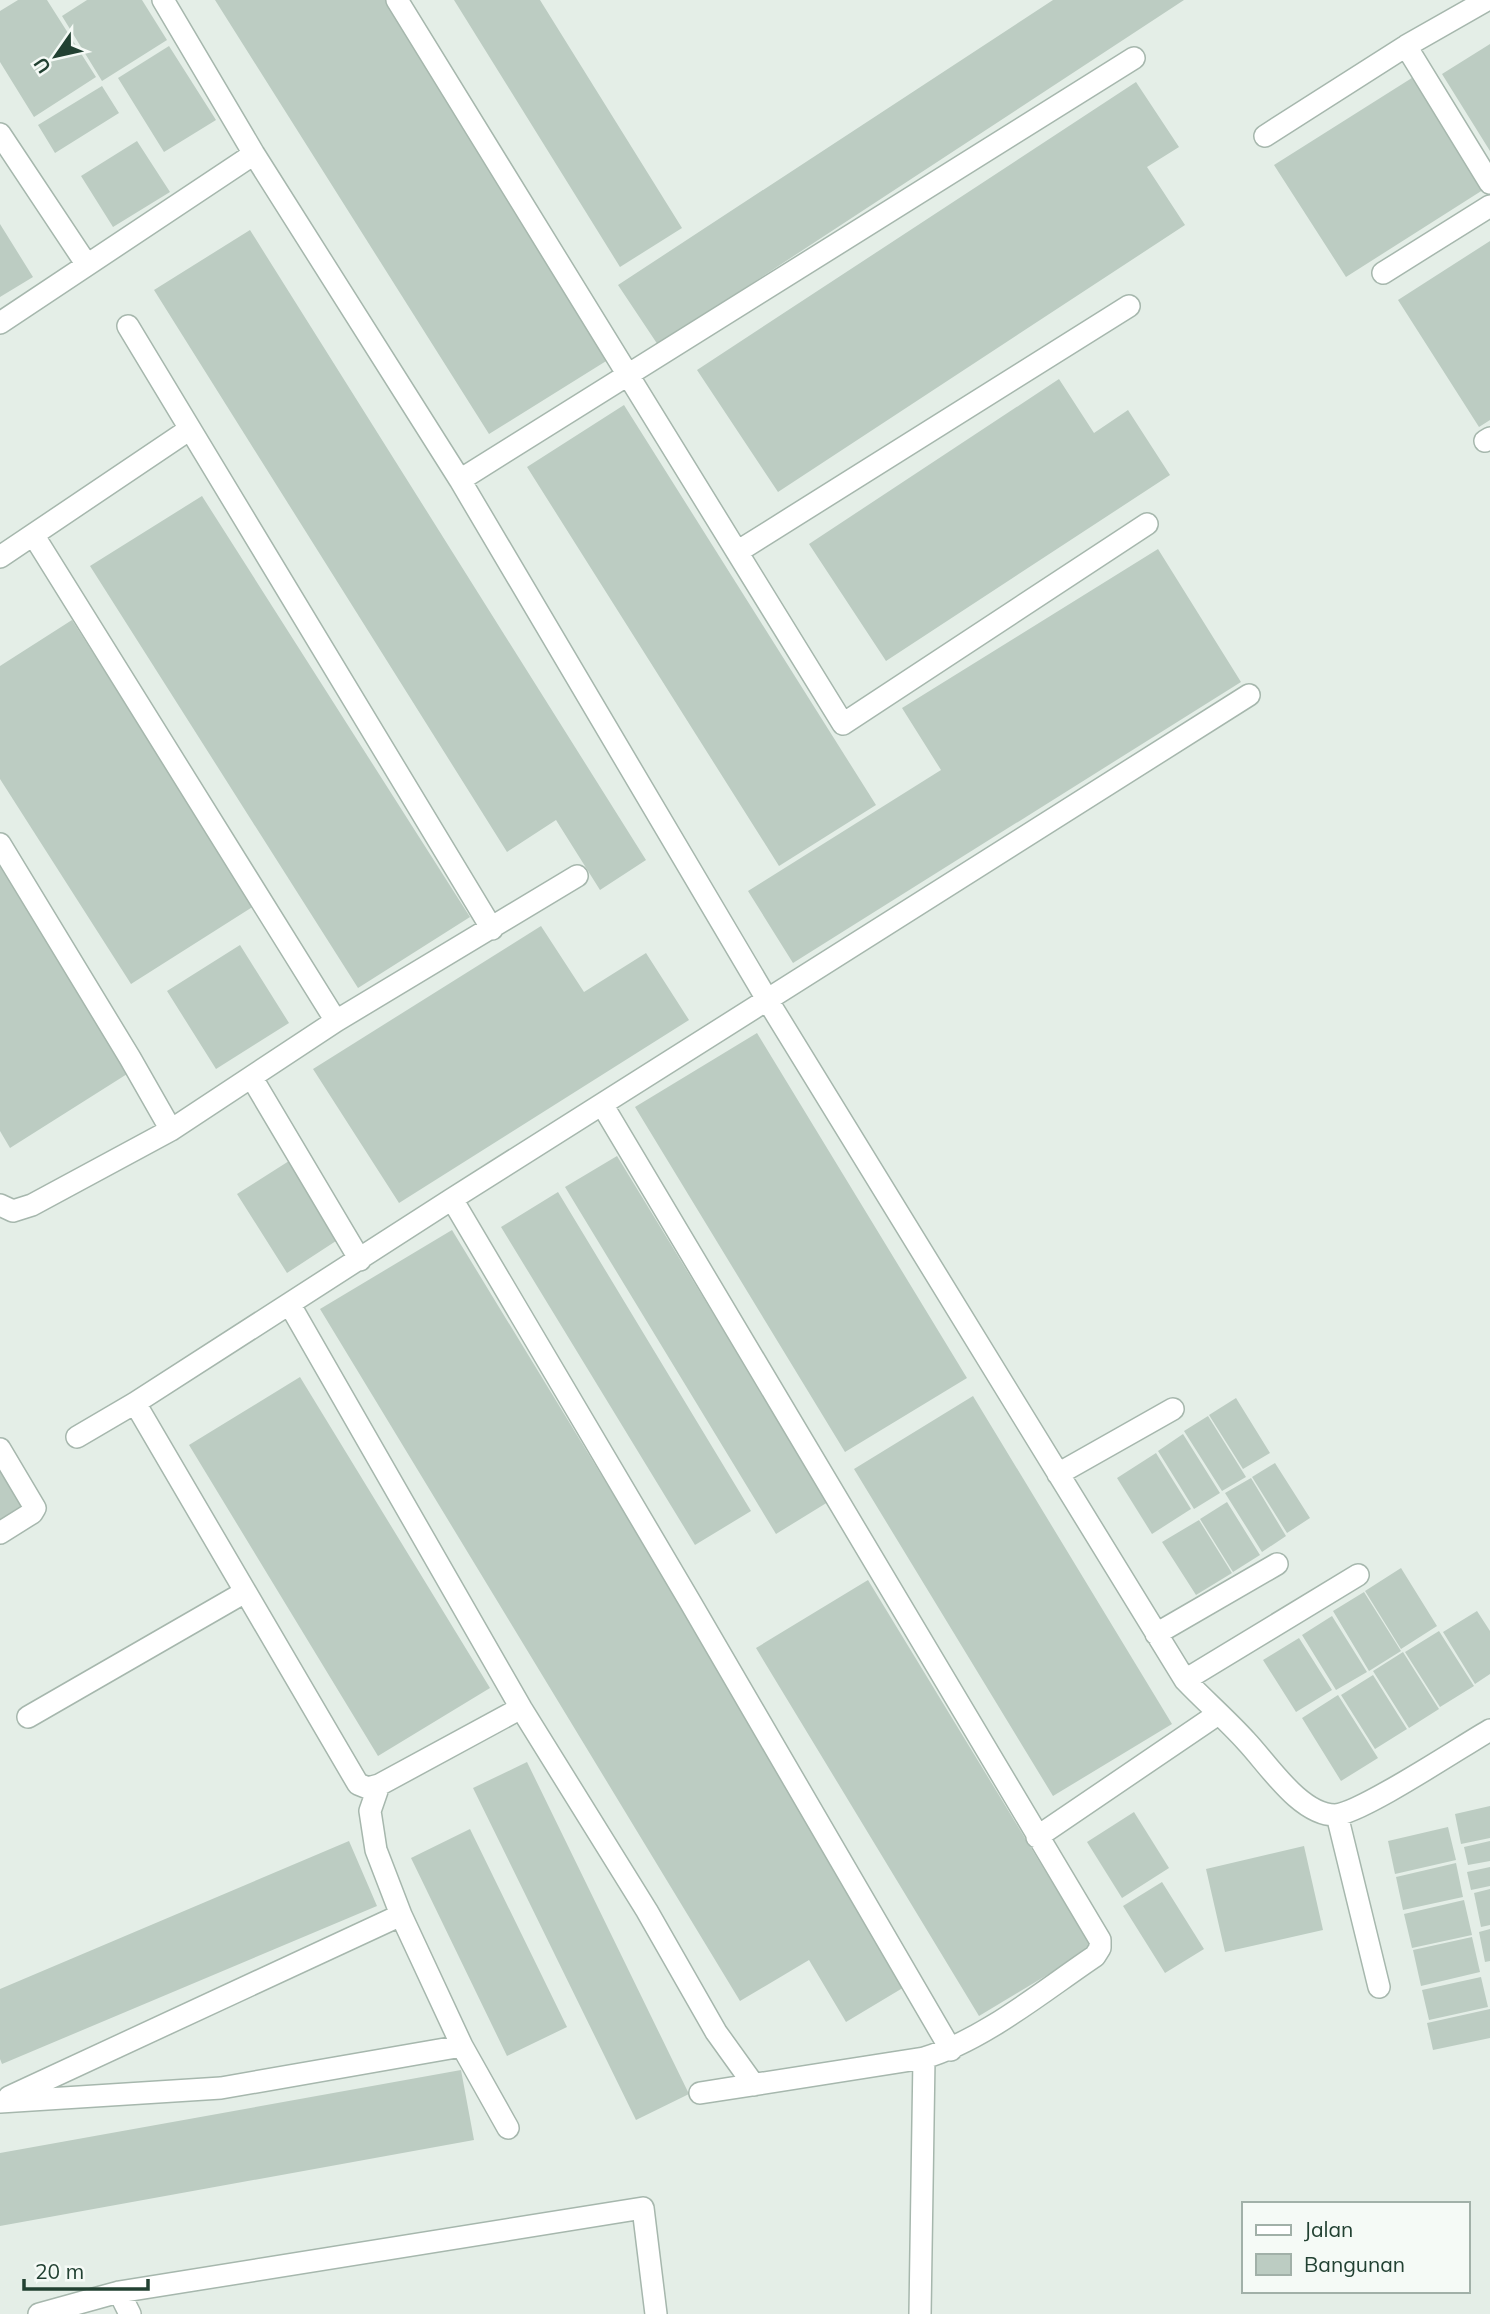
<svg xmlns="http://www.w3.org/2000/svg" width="1490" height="2314" viewBox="0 0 1490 2314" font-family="Mulish,sans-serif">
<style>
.building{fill:#bcccc2}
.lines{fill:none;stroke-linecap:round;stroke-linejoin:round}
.street-casing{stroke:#a6b7ad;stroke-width:24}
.street{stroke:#fff;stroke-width:21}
</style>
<rect width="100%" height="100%" fill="#e4eee7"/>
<path class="building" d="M18,0H47L96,77L34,117L0,62V11Z
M87,0H142L167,40L102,81L62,16Z
M215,0H385L611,358L489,434Z
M454,0H540L682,228L620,267Z
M1053,0H1184L658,345L618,285Z
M1490,44V151L1442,74Z
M169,46L216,120L164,152L118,78Z
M1415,76L1486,188L1346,277L1274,165Z
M1136,82L1179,147L1147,167L1185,225L778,492L697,370Z
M102,86L119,113L55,153L38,125Z
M137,141L170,192L113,227L81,176Z
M0,224L33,277L0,297Z
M250,230L646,860L600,890L556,820L507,852L154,290Z
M1490,241V420L1479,427L1398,300Z
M1059,379L1094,433L1128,410L1170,475L886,661L809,544Z
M624,405L876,805L779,866L527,467Z
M202,496L470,917L358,988L90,566Z
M1158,549L1241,682L793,963L748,891L941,770L902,708Z
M72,620L254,906L131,984L0,779V666Z
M0,858L135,1069L10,1148L0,1131Z
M541,926L584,992L646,953L689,1020L399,1203L313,1069Z
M240,945L289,1023L216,1069L167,991Z
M757,1033L967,1378L845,1452L635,1107Z
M617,1156L828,1502L776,1534L565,1187Z
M289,1161L339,1239L287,1273L237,1194Z
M558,1192L751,1511L695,1545L501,1227Z
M452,1230L911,1983L846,2022L809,1960L740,2001L320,1309Z
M300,1377L490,1688L378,1756L189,1445Z
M973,1396L1172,1724L1053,1796L854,1469Z
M1236,1398L1270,1453L1243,1469L1209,1415Z
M1208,1416L1246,1477L1222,1491L1184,1431Z
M1183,1434L1220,1493L1194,1509L1158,1451Z
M1156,1453L1191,1509L1152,1534L1117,1478Z
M0,1461L27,1505L0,1521Z
M1275,1463L1310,1518L1287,1533L1252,1477Z
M1251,1478L1286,1536L1262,1552L1225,1493Z
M1227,1502L1260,1555L1233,1572L1200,1519Z
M1199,1520L1232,1573L1196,1595L1162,1542Z
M1401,1568L1437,1626L1401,1649L1365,1591Z
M868,1580L1092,1948L979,2016L756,1648Z
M1364,1592L1401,1651L1369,1671L1333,1611Z
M1477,1611L1490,1631V1674L1475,1684L1443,1632Z
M1332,1616L1367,1672L1336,1690L1302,1635Z
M1439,1631L1474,1686L1440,1707L1405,1652Z
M1299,1638L1332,1690L1296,1712L1263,1660Z
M1403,1652L1439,1709L1409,1728L1373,1671Z
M1373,1675L1407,1729L1375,1749L1341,1695Z
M1338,1695L1378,1758L1341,1781L1302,1718Z
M527,1762L689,2094L636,2120L473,1788Z
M1490,1806V1838L1461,1844L1455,1814Z
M1134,1812L1169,1868L1122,1898L1087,1842Z
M1448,1827L1456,1860L1395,1874L1388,1841Z
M470,1829L567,2027L507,2056L411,1858Z
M349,1841L377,1906L2,2064L0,2059V1989Z
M1490,1841V1861L1468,1865L1464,1847Z
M1304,1846L1323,1930L1225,1952L1206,1869Z
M1456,1863L1463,1897L1403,1910L1396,1877Z
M1490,1867V1886L1471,1890L1467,1872Z
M1162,1882L1204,1949L1165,1973L1123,1906Z
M1490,1889V1925L1481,1927L1474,1893Z
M1464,1900L1472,1935L1412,1948L1404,1914Z
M1490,1929V1961L1485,1962L1479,1932Z
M1472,1937L1480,1972L1421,1986L1413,1950Z
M1481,1977L1488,2007L1429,2020L1422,1990Z
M1490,2009V2038L1433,2050L1427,2023Z
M461,2070L474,2140L0,2226V2153Z"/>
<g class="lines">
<g class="street-casing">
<path id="street" d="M163,0L254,154L460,480L768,1001L1185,1680C1205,1701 1227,1720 1246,1741C1268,1764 1300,1815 1335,1815C1360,1814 1462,1746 1490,1730
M397,0L843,724L1147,524
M1406,46L1490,183
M0,134L87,265
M1265,136L1406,46L1487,0
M1383,273L1490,206
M0,323L254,154
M128,326L492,929
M1485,441L1490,438
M460,480L1134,58
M34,536L336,1021
M737,552L1129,306
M0,557L190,429
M0,844L130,1058L171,1130
M252,1078L360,1260
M603,1106L1100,1940V1948L1095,1956C1043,1991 984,2040 924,2058L700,2093
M452,1199L689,1600L951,2050
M0,1205L13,1211L32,1205L171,1130L336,1021L577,876
M290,1305L521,1708L647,1911L716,2032L754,2085
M135,1403L358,1784L368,1788L379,1785L521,1708
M77,1437L135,1403L452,1199L1249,695
M0,1449L35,1508L32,1513L0,1533
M1058,1474L1173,1409
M1156,1634L1277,1564
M1185,1680L1358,1575
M28,1717L245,1592
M379,1785L370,1811L376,1850L401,1915L462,2046L508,2128
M1337,1815L1379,1987
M1037,1837L1218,1714
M9,2097L401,1915
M0,2102L221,2088L462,2046
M119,2292L130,2314
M39,2314L119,2292L643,2208L656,2314
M920,2314L924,2058"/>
</g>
<use href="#street" class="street"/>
</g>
<rect x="1242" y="2202" width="228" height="91" fill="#f5faf6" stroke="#a1b0a8" stroke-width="2"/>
<rect x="1256" y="2225" width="35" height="10" fill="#ffffff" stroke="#a1b0a8" stroke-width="2"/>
<text x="1304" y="2237" font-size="21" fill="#224132">Jalan</text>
<rect x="1256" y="2254" width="35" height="21" fill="#bcccc2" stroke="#a1b0a8" stroke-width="2"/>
<text x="1304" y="2272" font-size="21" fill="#224132">Bangunan</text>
<g transform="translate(56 56) rotate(236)" stroke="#f5faf6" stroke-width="5" paint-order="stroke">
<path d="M0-5L12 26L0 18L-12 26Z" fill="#224132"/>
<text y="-10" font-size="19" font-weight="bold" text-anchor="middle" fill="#224132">U</text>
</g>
<path d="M24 2279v10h124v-10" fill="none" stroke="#224132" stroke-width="3.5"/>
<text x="35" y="2279" font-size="21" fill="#224132" stroke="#f5faf6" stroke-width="5" paint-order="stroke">20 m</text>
</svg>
